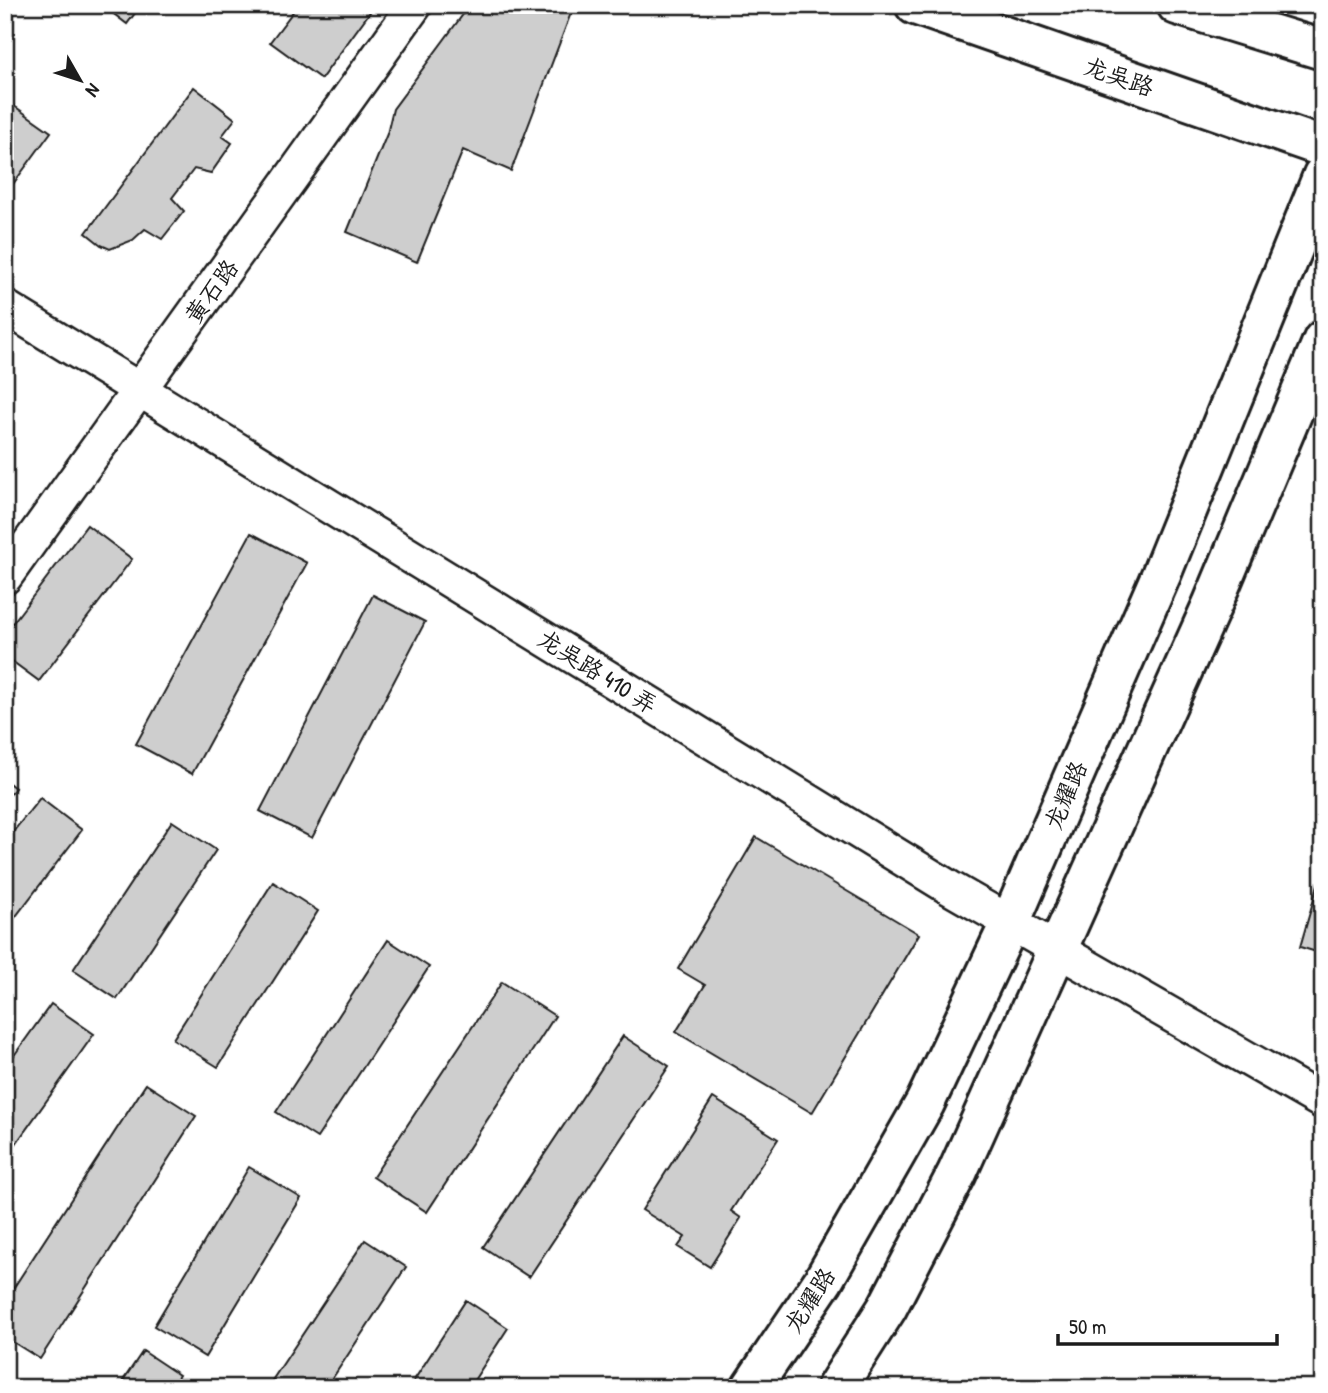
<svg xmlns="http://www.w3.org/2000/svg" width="1328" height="1393" viewBox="0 0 1328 1393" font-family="'Patrick Hand','LXGW WenKai TC',sans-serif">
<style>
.building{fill:#cecece;stroke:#1c1c1c;stroke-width:2}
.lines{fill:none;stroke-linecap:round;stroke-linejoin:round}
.minor-casing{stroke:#1c1c1c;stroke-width:38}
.secondary-casing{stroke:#1c1c1c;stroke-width:44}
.primary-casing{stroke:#1c1c1c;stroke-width:44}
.minor{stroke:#fff;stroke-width:33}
.secondary{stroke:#fff;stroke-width:38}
.primary{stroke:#fff;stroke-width:38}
.labels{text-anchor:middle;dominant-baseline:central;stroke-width:5;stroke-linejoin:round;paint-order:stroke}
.street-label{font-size:24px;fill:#1c1c1c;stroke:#fff}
</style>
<rect width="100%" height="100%" fill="#fff"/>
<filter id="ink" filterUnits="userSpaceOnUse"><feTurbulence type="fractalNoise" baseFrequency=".0143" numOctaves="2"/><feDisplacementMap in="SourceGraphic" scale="14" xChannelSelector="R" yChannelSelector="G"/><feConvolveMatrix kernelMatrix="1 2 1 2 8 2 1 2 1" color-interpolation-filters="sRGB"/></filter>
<g filter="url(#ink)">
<path class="building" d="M102,5H141L127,24Z
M298,5H375L321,79L270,42Z
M470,5H574L511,171L463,150L417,262L347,232L387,134L393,109Z
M194,87L235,119L222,136L232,143L211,173L194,169L172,198L184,211L162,239L145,229L133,240L110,249L101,245L86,233Z
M10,103L51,132L5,195V110Z
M87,525L132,559L39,681L5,656V633Z
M251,533L307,563L192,774L136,744Z
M373,595L425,622L312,838L260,811Z
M5,780L15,788L5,801Z
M40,798L82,830L13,920L5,914V842Z
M172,821L216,850L117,999L73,970Z
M756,837L919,934L812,1113L676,1032L705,985L678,969Z
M1323,867V954L1300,947Z
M273,882L318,911L218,1067L173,1039Z
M388,940L429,967L317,1138L276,1112Z
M502,982L555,1016L427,1212L373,1177Z
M51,1004L94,1034L5,1159V1068Z
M623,1036L669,1066L529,1277L483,1247Z
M146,1084L196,1116L40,1359L5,1337V1301Z
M713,1098L778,1139L731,1211L741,1218L710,1267L678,1247L685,1237L642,1210Z
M249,1167L301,1198L205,1357L154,1326Z
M365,1240L406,1267L326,1388H267Z
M466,1300L508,1328L469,1388H409Z
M143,1351L179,1375L171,1388H118Z"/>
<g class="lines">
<g class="minor-casing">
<path id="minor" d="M5,307L950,888L1323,1102
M5,577L415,5"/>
</g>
<g class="secondary-casing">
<path id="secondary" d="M751,1388L823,1281L925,1103L1010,923L1161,575L1323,175
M836,1388L887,1308L957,1173L1212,605L1323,340"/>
</g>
<g class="primary-casing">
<path id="primary" d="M915,5L1323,147
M1177,5L1323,50"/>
</g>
<use href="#minor" class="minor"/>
<use href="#secondary" class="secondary"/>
<use href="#primary" class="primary"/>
</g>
</g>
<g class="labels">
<g class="street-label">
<text transform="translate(1119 76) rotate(19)">龙吴路</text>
<text transform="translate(211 291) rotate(-54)">黄石路</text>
<text transform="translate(598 671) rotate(32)">龙吴路 410 弄</text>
<text transform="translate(1065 795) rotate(-67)">龙耀路</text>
<text transform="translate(809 1300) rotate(-57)">龙耀路</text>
</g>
</g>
<rect width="1328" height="1393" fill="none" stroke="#fff" stroke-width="28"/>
<rect x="14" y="14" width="1300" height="1365" fill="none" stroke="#1c1c1c" stroke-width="2.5" filter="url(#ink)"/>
<g transform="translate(80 80) rotate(129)" stroke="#ffffff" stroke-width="5" paint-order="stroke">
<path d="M0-5L12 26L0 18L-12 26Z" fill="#1c1c1c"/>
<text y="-10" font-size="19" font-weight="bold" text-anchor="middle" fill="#1c1c1c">N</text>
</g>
<path d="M1058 1334v10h219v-10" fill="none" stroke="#1c1c1c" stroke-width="3.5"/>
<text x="1069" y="1334" font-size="21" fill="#1c1c1c" stroke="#ffffff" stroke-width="5" paint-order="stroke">50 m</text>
</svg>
